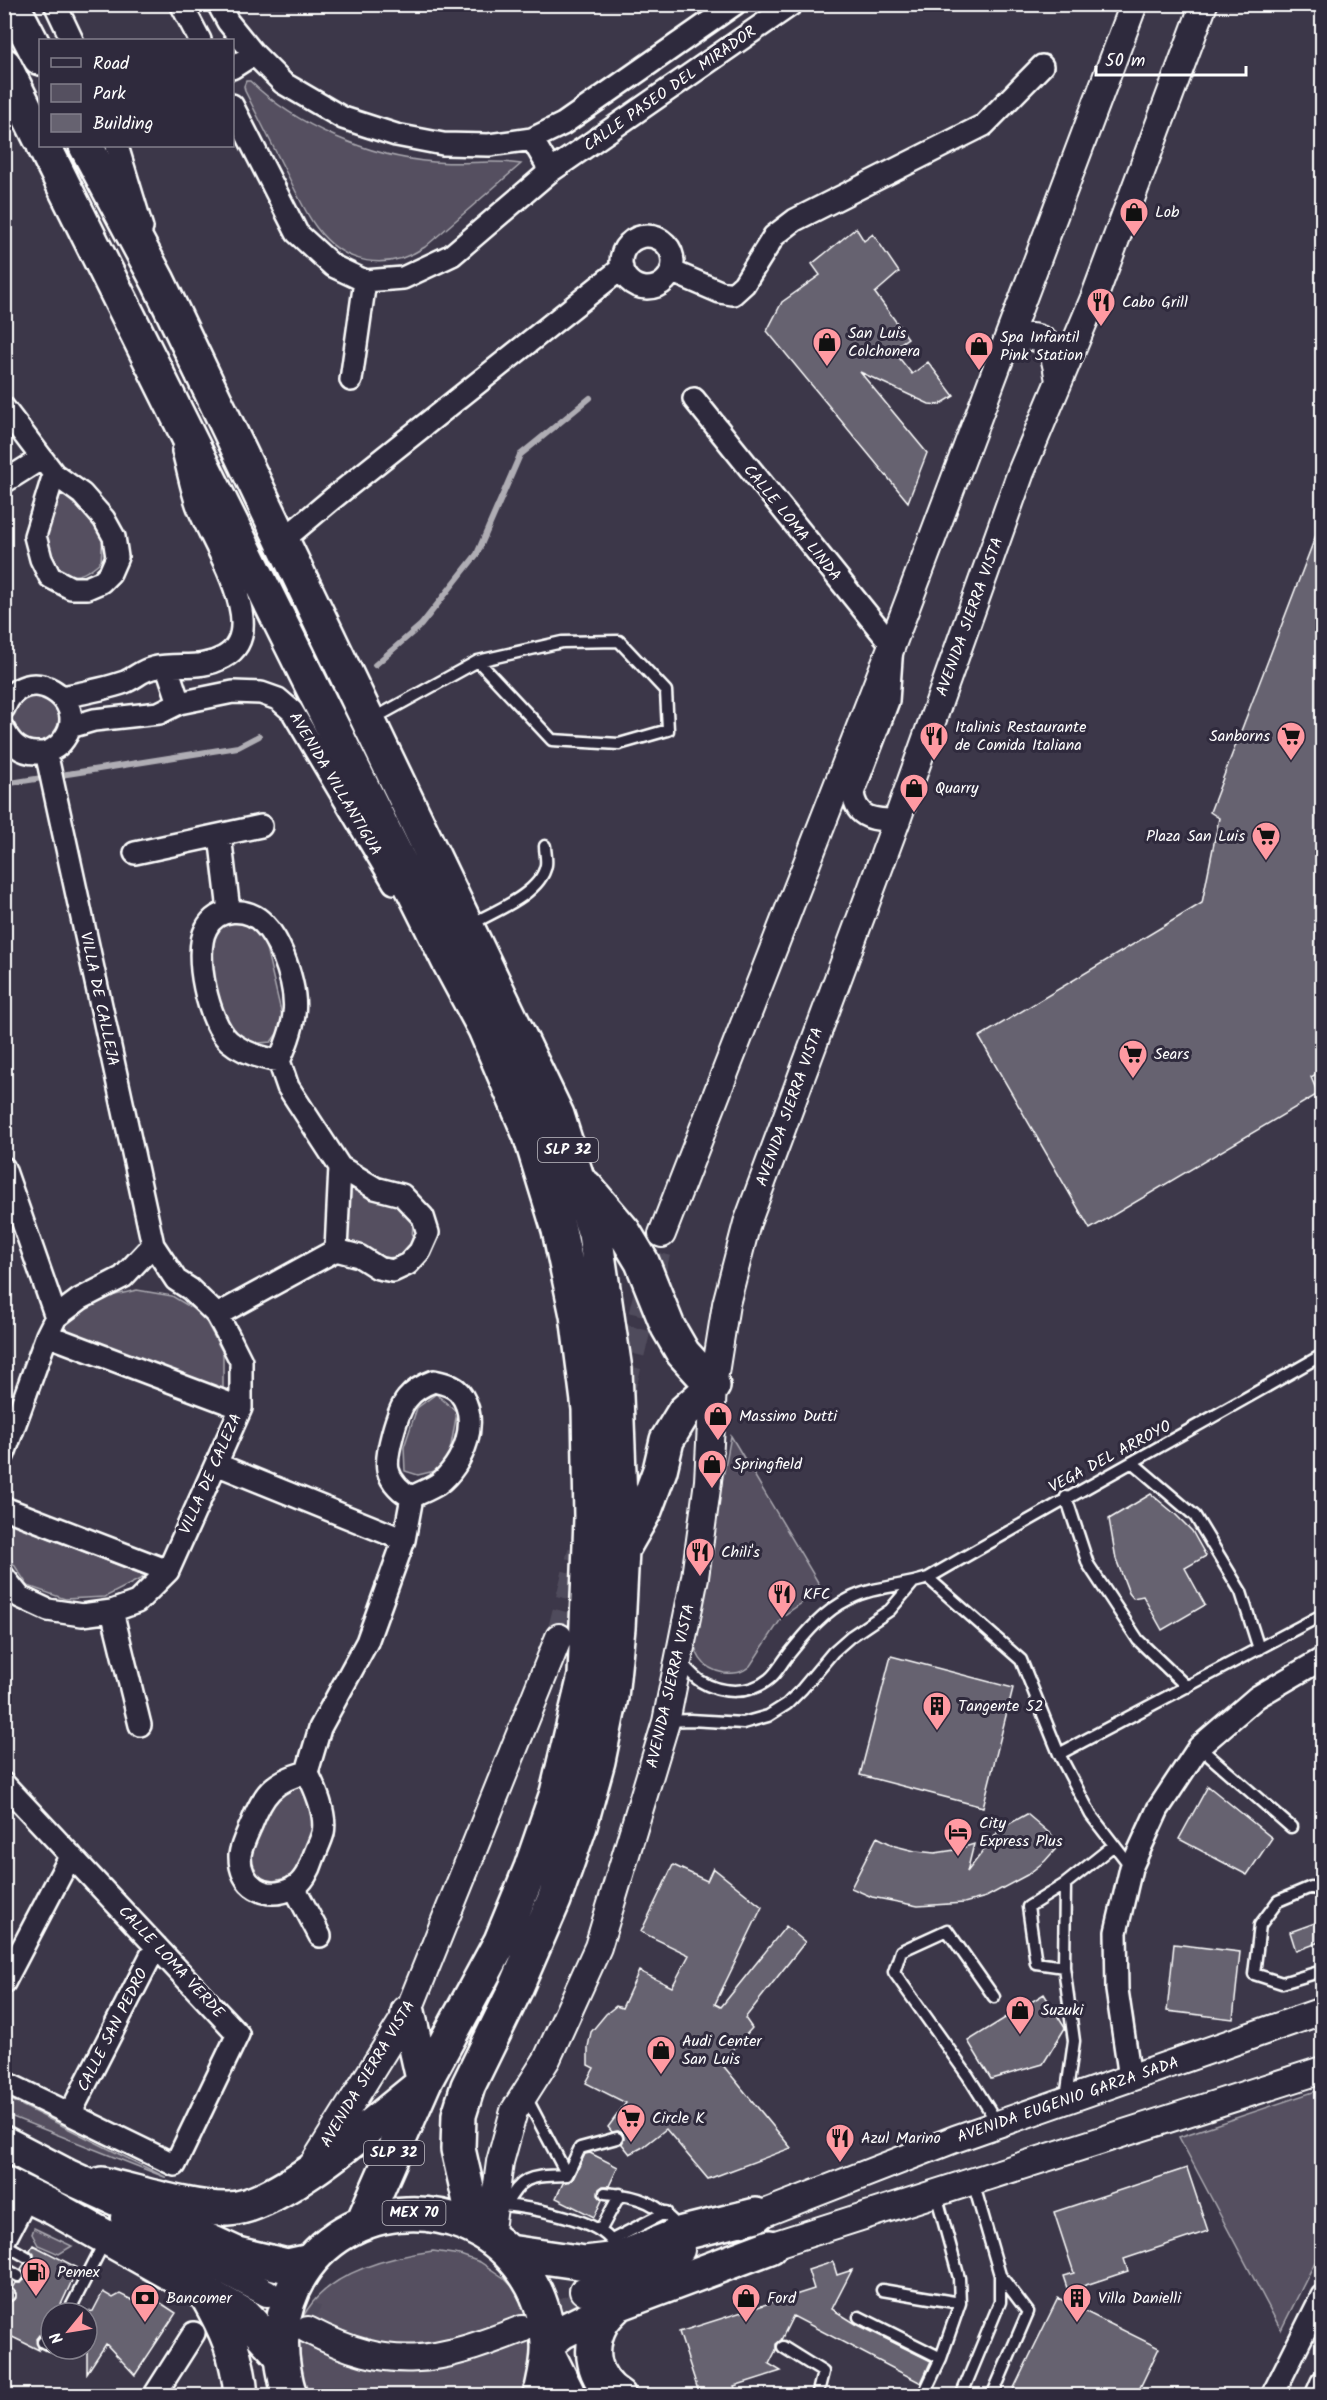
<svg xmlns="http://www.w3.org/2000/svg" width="1327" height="2400" viewBox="0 0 1327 2400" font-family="Kalam,sans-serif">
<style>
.green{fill:#555060;stroke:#aaa8b0;stroke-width:1.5}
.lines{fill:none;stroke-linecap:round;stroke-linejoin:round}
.stream{stroke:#afadb4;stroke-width:6}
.building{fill:#666270;stroke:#fff;stroke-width:1.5}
.tertiary-tunnel{stroke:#504b5b;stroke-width:26;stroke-dasharray:26 13;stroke-linecap:butt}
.service-casing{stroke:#fff;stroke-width:15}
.minor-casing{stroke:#fff;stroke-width:26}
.tertiary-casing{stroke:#fff;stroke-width:30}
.primary-casing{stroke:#fff;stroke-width:38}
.trunk-casing{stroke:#fff;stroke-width:38}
.motorway-casing{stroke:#fff;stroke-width:38}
.service{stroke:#2f2a3d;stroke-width:10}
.minor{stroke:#2f2a3d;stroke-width:21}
.tertiary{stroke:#2f2a3d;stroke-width:26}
.primary{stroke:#2f2a3d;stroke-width:33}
.trunk{stroke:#2f2a3d;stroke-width:33}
.motorway{stroke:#2f2a3d;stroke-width:33}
.labels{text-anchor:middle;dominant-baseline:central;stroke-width:6;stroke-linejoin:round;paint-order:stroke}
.shield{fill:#2f2a3d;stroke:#c1bfc5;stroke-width:1.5}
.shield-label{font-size:15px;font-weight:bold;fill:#fff}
.street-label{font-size:16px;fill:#fff;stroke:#2f2a3d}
.poi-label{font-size:16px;fill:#fff;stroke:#2f2a3d;text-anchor:start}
</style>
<rect width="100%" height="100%" fill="#3c3749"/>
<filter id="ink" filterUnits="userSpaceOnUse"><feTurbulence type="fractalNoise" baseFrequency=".0167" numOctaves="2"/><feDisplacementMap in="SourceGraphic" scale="12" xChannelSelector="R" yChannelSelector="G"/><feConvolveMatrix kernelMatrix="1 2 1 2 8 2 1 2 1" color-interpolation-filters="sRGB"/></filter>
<g filter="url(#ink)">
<path class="green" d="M246,81H250C296,126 370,157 434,162C463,165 493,159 521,164L425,247C386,272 344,265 316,227C304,211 296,191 287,174C273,146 259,119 245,91L244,86Z
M60,492L91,519L103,536L101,561C80,580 72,579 50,563L44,539Z
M12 720a24 24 0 1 1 48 0a24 24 0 1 1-48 0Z
M229,920L248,922L263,935L284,1024L271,1042L246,1044L223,1024L205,952L217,926Z
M348,1183L397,1203L413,1219L412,1243L401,1256L380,1259L347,1242Z
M137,1290L172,1296L202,1314L223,1353V1389L63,1330L76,1311L102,1298Z
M436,1394L457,1412L450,1451L443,1469L418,1475L405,1471L404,1447L417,1408Z
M731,1436L822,1589L783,1616L750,1666C742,1673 735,1674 724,1673C701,1669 694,1653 693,1632Z
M4,1521H5L146,1576L105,1597L65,1599L28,1586L7,1554Z
M300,1783C304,1789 311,1796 313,1803C319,1831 306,1855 290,1877L269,1882L255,1876L250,1855L269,1800Z
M1322,2089V2248L1281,2330L1179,2137Z
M5,2097L167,2178L5,2114Z
M34,2228L72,2246L59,2254L38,2245L32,2234Z
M433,2251L460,2255L480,2262L504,2278L527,2302L539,2352L526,2396L301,2395C298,2382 293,2368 292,2355C292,2348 296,2339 297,2332C313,2276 382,2258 433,2251Z"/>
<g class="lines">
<path class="stream" d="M375,665L421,625L477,554L520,455L590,398
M4,784L238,747L259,736"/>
</g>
<path class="building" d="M856,228L864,241L873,234L899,272L875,293L908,338L892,349L912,374L928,362L954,396L939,405L929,404L860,372L927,453L908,502L767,331L782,302L820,275L812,264Z
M1321,522L1323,1070L1311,1077L1318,1094L1090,1229L979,1037L1202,903L1219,818L1210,812Z
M1151,1494L1175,1514L1192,1531L1206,1556L1185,1568L1205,1605L1162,1630L1143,1596L1133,1598L1129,1593L1116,1559L1109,1519Z
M891,1656L1013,1688L983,1807L860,1775Z
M1208,1786L1272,1838L1247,1875L1179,1839Z
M1027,1814L1061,1843L1045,1861L1027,1875L986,1897L964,1903L918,1906L872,1897L851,1888L877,1837L895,1846L915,1851L935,1853L955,1850L974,1844L967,1872L1000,1829Z
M673,1865L707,1881L713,1868L762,1907L715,2004L721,2007L786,1926L805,1942L745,2018L752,2028L721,2063L791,2148L708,2179L666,2129L643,2147L630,2154L622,2144L624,2139L623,2133L618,2131L612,2132L608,2127L626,2103L586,2083L594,2068L588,2065V2047L591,2032L606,2014L616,2006L622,2008L639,1971L672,1987L689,1955L641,1932Z
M1323,1920V1941L1296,1951L1290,1932Z
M1174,1944L1240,1952L1233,2019L1167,2011Z
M1044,1994L1065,2028L1043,2064L991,2079L968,2041Z
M590,2153L618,2167L609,2186H603L599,2189L598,2195L602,2200L594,2217L556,2198L563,2183L573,2179L585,2154Z
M1187,2168L1208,2231L1124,2259L1128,2271L1068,2291L1063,2276L1074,2273L1054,2212Z
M33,2245L78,2268L57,2313H51V2324L46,2335H39L36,2339L39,2350L4,2333V2304L16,2298V2293L12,2288L15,2283H21L25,2279V2273L21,2269L24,2264H30L34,2260V2254L30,2250Z
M833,2262L837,2275L852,2270L832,2309L856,2324L931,2361L921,2383L793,2316L781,2340L776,2344V2350L769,2364L781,2371L734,2386L738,2396H700L679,2332L814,2289L808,2270Z
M141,2290L176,2313L135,2375L106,2344L87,2373V2312L93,2311L103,2292L113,2298L120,2294L134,2301Z
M1058,2298L1159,2348L1136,2396H1010Z"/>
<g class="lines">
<path class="tertiary-tunnel" d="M622,1391L662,1234
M559,1637L581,1551
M273,2296L315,2318
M527,2326L588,2301"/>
<g class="service-casing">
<path id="service" d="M371,720L478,661L562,642L619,641L666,691L668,730L619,744L552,740L478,661
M469,925C493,912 541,894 546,865C547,859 545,852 545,846
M1133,1463L1195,1516L1241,1592L1259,1649
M1066,1497L1088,1564L1138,1640L1187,1687
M928,1578L1021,1660L1059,1754L1091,1815L1131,1867
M680,1662C687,1668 693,1676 700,1681C721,1694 750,1695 769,1679C777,1673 782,1662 789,1654C806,1633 824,1611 849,1599C874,1586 902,1587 928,1578C1059,1502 1191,1430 1322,1355
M667,1721L690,1720L743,1723L768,1716L787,1704L802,1689L833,1652L850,1637L890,1610L912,1584
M1199,1747L1291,1827
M1059,1754L1322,1615
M1065,1884L1064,1967L1074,2041L1066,2098
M1322,1892L1311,1887L1278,1901L1260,1925L1254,1974L1282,1983L1322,1971
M1064,1967L1036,1963L1028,1907L1065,1884L1114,1845
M994,1997L947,1930L901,1951L894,1972L968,2076L998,2124
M525,2095L567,2175L580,2148L617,2138
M973,2182L1000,2275L1028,2312L992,2396
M605,2193C641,2196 658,2203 681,2230
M495,2204C525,2207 589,2216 610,2239C614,2243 616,2251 618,2256
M506,2205C523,2173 533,2177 567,2175
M600,2231L620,2194
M612,2240L666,2212
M4,2244L27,2257
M4,2268L18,2276
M882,2290L960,2303L959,2278L936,2194
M4,2293L9,2295
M68,2313L105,2241
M859,2317L941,2358
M43,2342L51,2346
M783,2347L823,2372L817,2396
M923,2396L941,2358L960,2303
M961,2396L1000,2302V2275"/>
</g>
<g class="minor-casing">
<path id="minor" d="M55,4L72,40
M181,4L200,40
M218,4L228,22L254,54L283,83L343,118L396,135L443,144L489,145L532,139L563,124L735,4
M232,68L254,54
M232,105L297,233L333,266L365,281L403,278L452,255L548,173L792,4
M532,139L546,163L548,173
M117,146L142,228
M621 262a26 26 0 1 1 52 0a26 26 0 1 1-52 0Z
M671,271L720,292L733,294L744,284L774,236L795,220L984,125L1042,66
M351,380L365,281
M694,399L892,645L888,701L853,793C856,820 876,820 897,820
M4,408L54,474L82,494L104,519L114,537L117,557L110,573L101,582L87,588H71L50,577L41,559L35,536L54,474
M4,482L42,458
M282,541L332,499L622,268
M167,667L179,703
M62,697C83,693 105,689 125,682C135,678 142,670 153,668C179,662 199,671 224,657C273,631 209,539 197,504C191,487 188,469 183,451
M4,708C24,658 93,700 64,739C58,748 47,754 36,753C21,753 10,743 4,730
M70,727L94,720L159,713L179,703L233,692L261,693L278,699L292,711L394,883
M220,835L229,911
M135,853L261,826
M4,1168L56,1317
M336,1250L340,1167
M217,1315L336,1250L359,1256L378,1268L393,1271L408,1264L420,1251L428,1233L423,1217L402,1195L375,1188L340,1167L288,1087L279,1061C298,1020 300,998 283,955C278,944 273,933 264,924C248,906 216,907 206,929C193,953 208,1023 229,1041C243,1053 261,1058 279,1061
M47,1335L241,1408
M434,1381C442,1383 453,1385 459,1392C482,1420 463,1465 438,1484C430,1489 420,1493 412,1497C402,1493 391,1482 388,1470C385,1456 397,1411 407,1399C414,1390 423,1385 434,1381Z
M4,1454L47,1335L56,1317L80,1299L123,1277L153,1245
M216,1464L404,1540
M4,1508L168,1571
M4,1577L20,1597L48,1610L82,1615L112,1611L137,1602L168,1571L241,1408V1361L229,1337L217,1315L190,1289L176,1280L153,1245L46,752
M112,1611L140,1725
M307,1772C273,1781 263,1794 251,1825C247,1834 241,1846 240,1855C239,1886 266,1902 293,1888C303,1883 310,1869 313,1859C316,1850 321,1841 323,1833C327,1814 315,1788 307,1772L320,1728L367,1642L404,1540L412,1497
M4,1784L238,2034L175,2165L4,2082
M294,1887L320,1936
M4,1983L71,1855
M1130,2078L1117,1990L1116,1932L1131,1868L1158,1809L1199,1747L1257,1697L1322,1659
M70,2114L156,1946
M4,2241L28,2195
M154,2396L194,2333
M1272,2396L1322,2296
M1316,2396L1322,2382"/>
</g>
<g class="tertiary-casing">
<path id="tertiary" d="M1007,342C1014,340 1023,336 1031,337C1054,338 1056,364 1059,381
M662,1234L892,645L1134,4
M312,2166L408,2012L559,1637
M124,2218L267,2293
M739,2223L955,2139L1322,2011
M490,2237L500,2162L514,2111L547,2059L598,1947L666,1722L695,1577L708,1481L713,1386L726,1304L747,1223L897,820L1021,472L1094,298L1204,4
M754,2251L1322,2070
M583,2291L638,2270L681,2250
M308,2330C393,2374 436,2362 522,2329"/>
</g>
<g class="primary-casing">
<path id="primary" d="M206,2294C226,2329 238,2355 241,2396"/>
</g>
<g class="trunk-casing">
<path id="trunk" d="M12,4L40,58
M4,65L40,138
M44,146L448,960L485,1029L530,1135L559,1230L577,1315L589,1409L591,1518L585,1676L557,1793L531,1868L501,1941L424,2083L363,2222
M86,146L158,281L557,1115L595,1234L615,1370L622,1550L618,1628L611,1697L598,1761L580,1826L554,1900L515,1990L468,2086L459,2115L458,2149L476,2228
M586,1187L624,1232L642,1262L668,1327L683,1353L713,1386L684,1412L667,1440L660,1470L645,1510L622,1550
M408,2012L424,2083
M102,2184C138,2192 193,2210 228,2209C279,2208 378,2119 420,2086
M509,2252L585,2263L619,2259L683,2233L756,2215
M618,2304C613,2309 606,2315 602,2322C587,2348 592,2379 619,2396
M548,2343L562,2332L618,2304L770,2247
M548,2354L569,2396
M290,2396C279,2360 277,2324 293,2289C335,2199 459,2188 519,2265C537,2288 547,2315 548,2344C549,2359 545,2375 542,2389L539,2396"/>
</g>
<g class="motorway-casing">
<path id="motorway" d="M4,2143L69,2177L237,2254L287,2266L310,2261
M4,2184L54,2208L244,2315L280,2354"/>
</g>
<use href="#service" class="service"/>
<use href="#minor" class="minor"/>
<use href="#tertiary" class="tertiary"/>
<use href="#primary" class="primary"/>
<use href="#trunk" class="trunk"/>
<use href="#motorway" class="motorway"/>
</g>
</g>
<defs>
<g id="shop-pin" transform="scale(1.5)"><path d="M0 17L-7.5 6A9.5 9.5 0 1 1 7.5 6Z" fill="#ff9aa2" stroke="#2f2a3d"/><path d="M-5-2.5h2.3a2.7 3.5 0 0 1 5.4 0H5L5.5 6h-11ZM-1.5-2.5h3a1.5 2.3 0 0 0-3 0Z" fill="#111"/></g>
<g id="restaurant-pin" transform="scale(1.5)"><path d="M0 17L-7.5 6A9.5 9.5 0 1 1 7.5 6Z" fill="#ff9aa2" stroke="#2f2a3d"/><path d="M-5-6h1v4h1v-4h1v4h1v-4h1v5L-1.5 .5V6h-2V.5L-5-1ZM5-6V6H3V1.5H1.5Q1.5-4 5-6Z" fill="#111"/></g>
<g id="supermarket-pin" transform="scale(1.5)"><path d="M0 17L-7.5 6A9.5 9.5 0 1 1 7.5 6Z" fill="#ff9aa2" stroke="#2f2a3d"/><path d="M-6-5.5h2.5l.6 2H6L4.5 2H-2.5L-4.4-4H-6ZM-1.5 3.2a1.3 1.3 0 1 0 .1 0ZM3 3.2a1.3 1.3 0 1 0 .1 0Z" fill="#111"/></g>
<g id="building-pin" transform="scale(1.5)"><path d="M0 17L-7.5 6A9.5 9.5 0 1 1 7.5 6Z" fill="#ff9aa2" stroke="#2f2a3d"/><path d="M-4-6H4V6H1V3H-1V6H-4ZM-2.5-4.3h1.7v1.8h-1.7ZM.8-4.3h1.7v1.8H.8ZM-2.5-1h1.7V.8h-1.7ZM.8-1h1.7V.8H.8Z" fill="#111"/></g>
<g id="hotel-pin" transform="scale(1.5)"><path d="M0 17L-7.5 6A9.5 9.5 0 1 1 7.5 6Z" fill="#ff9aa2" stroke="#2f2a3d"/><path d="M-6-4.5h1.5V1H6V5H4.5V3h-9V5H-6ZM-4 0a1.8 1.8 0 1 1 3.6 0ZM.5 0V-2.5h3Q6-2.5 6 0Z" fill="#111"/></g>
<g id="fuel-pin" transform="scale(1.5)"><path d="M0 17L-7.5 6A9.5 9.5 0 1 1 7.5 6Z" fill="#ff9aa2" stroke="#2f2a3d"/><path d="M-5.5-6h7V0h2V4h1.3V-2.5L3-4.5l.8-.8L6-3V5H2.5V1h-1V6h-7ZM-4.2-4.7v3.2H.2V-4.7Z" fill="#111"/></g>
<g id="bank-pin" transform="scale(1.5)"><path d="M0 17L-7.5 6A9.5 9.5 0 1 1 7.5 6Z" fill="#ff9aa2" stroke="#2f2a3d"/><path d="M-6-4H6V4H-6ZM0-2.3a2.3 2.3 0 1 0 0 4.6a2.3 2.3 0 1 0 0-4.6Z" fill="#111"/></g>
</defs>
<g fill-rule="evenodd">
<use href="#shop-pin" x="1134" y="212"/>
<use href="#restaurant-pin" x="1101" y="302"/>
<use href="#shop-pin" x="827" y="342"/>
<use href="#shop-pin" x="979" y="346"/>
<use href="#restaurant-pin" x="934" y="736"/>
<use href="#supermarket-pin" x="1291" y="736"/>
<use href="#shop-pin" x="914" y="788"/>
<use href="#supermarket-pin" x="1266" y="836"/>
<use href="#supermarket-pin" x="1133" y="1054"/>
<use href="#shop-pin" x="718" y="1416"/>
<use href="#shop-pin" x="712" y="1464"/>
<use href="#restaurant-pin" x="700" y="1552"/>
<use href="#restaurant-pin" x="782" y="1594"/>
<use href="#building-pin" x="937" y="1706"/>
<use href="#hotel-pin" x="958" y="1832"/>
<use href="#shop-pin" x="1020" y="2010"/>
<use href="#shop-pin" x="661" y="2050"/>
<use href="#supermarket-pin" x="631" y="2118"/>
<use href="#restaurant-pin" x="840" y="2138"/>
<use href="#fuel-pin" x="36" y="2272"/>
<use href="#bank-pin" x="145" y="2298"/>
<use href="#shop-pin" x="746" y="2298"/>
<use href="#building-pin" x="1077" y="2298"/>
</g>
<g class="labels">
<g class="shield">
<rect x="538" y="1138" width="60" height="24" rx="4.5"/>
<rect x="364" y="2141" width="60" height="24" rx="4.5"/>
<rect x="382.5" y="2201" width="63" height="24" rx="4.5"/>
</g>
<g class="shield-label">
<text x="568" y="1150">SLP 32</text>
<text x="394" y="2153">SLP 32</text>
<text x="414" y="2213">MEX 70</text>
</g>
<g class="street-label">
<text transform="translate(670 89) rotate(-35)">CALLE PASEO DEL MIRADOR</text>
<text transform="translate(792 523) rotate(51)">CALLE LOMA LINDA</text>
<text transform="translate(970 617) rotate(-70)">AVENIDA SIERRA VISTA</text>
<text transform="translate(335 784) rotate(59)">AVENIDA VILLANTIGUA</text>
<text transform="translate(99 999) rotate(78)">VILLA DE CALLEJA</text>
<text transform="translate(790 1107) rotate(-70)">AVENIDA SIERRA VISTA</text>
<text transform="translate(1110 1457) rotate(-28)">VEGA DEL ARROYO</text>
<text transform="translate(211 1474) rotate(-66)">VILLA DE CALEZA</text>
<text transform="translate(671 1686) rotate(-77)">AVENIDA SIERRA VISTA</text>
<text transform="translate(171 1962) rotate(47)">CALLE LOMA VERDE</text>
<text transform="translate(113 2030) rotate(-63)">CALLE SAN PEDRO</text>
<text transform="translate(368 2074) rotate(-59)">AVENIDA SIERRA VISTA</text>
<text transform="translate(1068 2100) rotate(-19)">AVENIDA EUGENIO GARZA SADA</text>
</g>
<g class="poi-label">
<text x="1155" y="212">Lob</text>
<text x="1122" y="302">Cabo Grill</text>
<text x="848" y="333">San Luis<tspan x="848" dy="18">Colchonera</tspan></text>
<text x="1000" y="337">Spa Infantil<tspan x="1000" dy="18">Pink Station</tspan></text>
<text x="955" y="727">Italinis Restaurante<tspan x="955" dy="18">de Comida Italiana</tspan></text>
<text x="1270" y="736" text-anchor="end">Sanborns</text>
<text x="935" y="788">Quarry</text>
<text x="1245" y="836" text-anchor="end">Plaza San Luis</text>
<text x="1154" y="1054">Sears</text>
<text x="739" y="1416">Massimo Dutti</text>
<text x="733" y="1464">Springfield</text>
<text x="721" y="1552">Chili's</text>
<text x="803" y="1594">KFC</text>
<text x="958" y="1706">Tangente 52</text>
<text x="979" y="1823">City<tspan x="979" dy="18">Express Plus</tspan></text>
<text x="1041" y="2010">Suzuki</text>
<text x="682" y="2041">Audi Center<tspan x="682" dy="18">San Luis</tspan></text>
<text x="652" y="2118">Circle K</text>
<text x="861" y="2138">Azul Marino</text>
<text x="57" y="2272">Pemex</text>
<text x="166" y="2298">Bancomer</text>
<text x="767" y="2298">Ford</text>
<text x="1098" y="2298">Villa Danielli</text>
</g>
</g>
<rect width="1327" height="2400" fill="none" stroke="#2f2a3d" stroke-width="24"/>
<rect x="12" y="12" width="1303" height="2376" fill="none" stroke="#fff" stroke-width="2" filter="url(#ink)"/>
<rect x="39" y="39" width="195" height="108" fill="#2f2a3d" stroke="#827f8b" stroke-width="1.5"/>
<rect x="51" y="58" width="30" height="9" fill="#2f2a3d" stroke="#827f8b" stroke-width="1.5"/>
<text x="93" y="69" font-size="18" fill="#ffffff">Road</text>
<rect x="51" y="84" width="30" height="18" fill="#555060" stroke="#827f8b" stroke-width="1.5"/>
<text x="93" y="99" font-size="18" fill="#ffffff">Park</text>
<rect x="51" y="114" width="30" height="18" fill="#666270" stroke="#827f8b" stroke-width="1.5"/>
<text x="93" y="129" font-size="18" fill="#ffffff">Building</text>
<g transform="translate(69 2331) rotate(240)"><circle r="28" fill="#2f2a3d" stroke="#827f8b" stroke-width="1.5"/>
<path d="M0-4.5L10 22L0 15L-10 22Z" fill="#ff9aa2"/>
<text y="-9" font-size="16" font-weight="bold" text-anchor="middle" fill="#ffffff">N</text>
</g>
<path d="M1096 66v9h150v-9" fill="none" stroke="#ffffff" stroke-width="3"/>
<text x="1105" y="66" font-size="18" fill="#ffffff" stroke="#2f2a3d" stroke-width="4.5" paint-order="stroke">50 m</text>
</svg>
